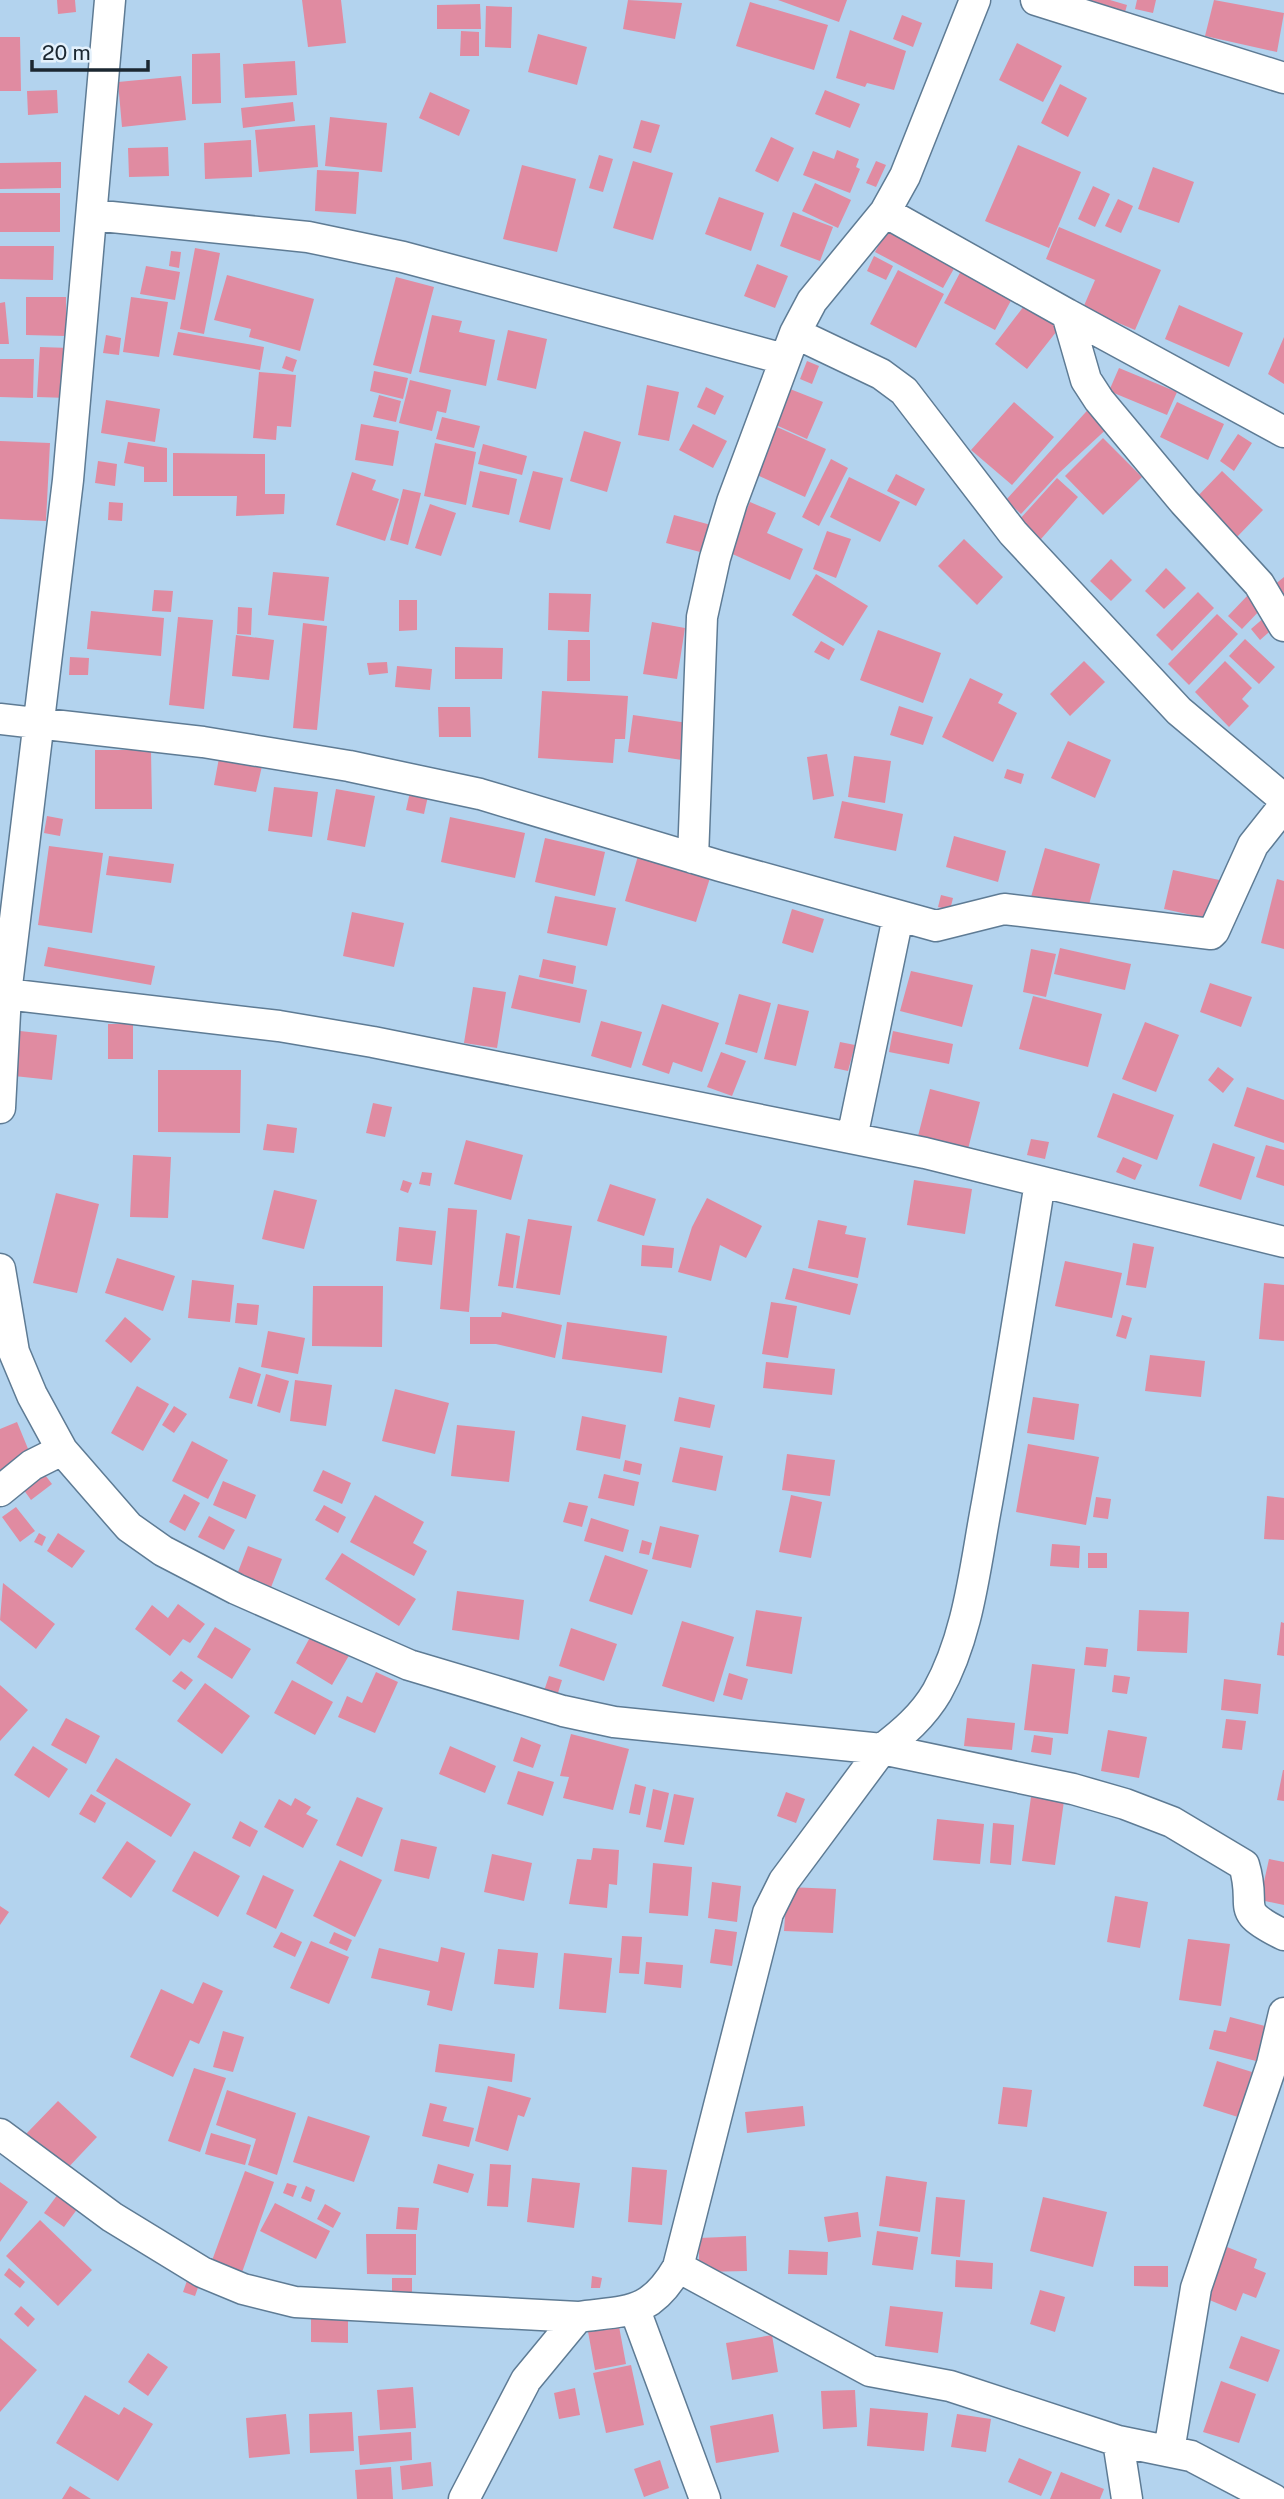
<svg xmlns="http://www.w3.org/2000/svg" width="1284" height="2499" viewBox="0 0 1284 2499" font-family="'Public Sans',sans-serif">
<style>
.building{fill:#e08ba1}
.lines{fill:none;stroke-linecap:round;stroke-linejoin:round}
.street-casing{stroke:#5e7b94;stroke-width:33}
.street{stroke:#fff;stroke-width:30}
</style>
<rect width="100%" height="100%" fill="#b3d3ee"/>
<path class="building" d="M57,0H75L76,12L58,14Z
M302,0H341L346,43L308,47Z
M628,0L682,3L675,39L623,29Z
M778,0H847L839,22Z
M1071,0H1110L1127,5L1124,16Z
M1137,0H1156L1153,13L1135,9Z
M1214,0L1284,13L1277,52L1205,36Z
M750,2L828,25L814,70L736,46Z
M480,4L481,29H437V5Z
M486,6L512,7L511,48L485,47Z
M902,15L922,23L913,47L893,39Z
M850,30L906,51L894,90L867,83L865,87L836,78Z
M461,31L479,32V56H460Z
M538,34L587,47L577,85L528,72Z
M0,37H20L21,91H0Z
M1017,43L1062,66L1043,102L999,80Z
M220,53L221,103L192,104V54Z
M295,61L297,95L245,98L243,64Z
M181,76L186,120L122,127L118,82Z
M1060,84L1087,98L1068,137L1041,123Z
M57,90L58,113L28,115L27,91Z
M825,90L860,104L850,128L815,114Z
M430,92L470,110L459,136L419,118Z
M293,102L295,121L243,128L241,108Z
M330,117L387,123L382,172L325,166Z
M641,120L660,125L651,153L633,148Z
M315,125L318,167L259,172L255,130Z
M771,137L794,148L778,182L755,171Z
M251,140L252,177L205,179L204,143Z
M1018,145L1081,172L1049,248L985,221Z
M168,147L169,176L129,177L128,148Z
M837,150L859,159L856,167L860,169L850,193L803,175L813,151L834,159Z
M599,155L613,159L603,192L589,188Z
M633,161L673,173L653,240L613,228Z
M876,161L886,165L876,187L866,183Z
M61,162V188L0,189V163Z
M522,165L576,179L557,252L503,239Z
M1153,167L1194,182L1179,223L1138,209Z
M317,170L359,172L356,214L315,211Z
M815,183L851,200L838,228L802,211Z
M1093,186L1110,194L1095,227L1078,219Z
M0,193H60V232H0Z
M719,197L764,213L751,251L705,234Z
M1118,199L1133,206L1121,233L1105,226Z
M793,212L833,227L820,261L780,246Z
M1059,227L1161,270L1135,330L1083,308L1095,280L1046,259Z
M888,228L956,265L943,288L875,252Z
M0,246H54L53,280L0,279Z
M195,248L220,253L204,334L180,329Z
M171,251L181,252L179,268L169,266Z
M874,256L893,266L886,280L867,271Z
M757,264L788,276L775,308L744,296Z
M146,266L180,272L175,300L140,294Z
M963,267L1014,295L995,330L944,303Z
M898,270L944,294L916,348L870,324Z
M227,275L314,299L300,351L249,337L251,329L214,320Z
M396,277L434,287L411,374L373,365Z
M26,297H66V336L26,335Z
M131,297L168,302L159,357L123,352Z
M5,302L9,344H0V303Z
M1027,302L1060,327L1027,369L995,344Z
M1179,305L1243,333L1229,367L1165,339Z
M432,315L462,321L459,332L495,340L486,386L419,372Z
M508,330L547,339L536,389L497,380Z
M178,332L264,347L260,370L173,355Z
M106,335L121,338L119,355L103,353Z
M1284,337V384L1268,374Z
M40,347L70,348L68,398L37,397Z
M286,356L297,360L293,372L282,368Z
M0,359H34L33,398L0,397Z
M807,361L819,366L812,384L800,379Z
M1119,368L1177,392L1167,415L1109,391Z
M374,371L408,378L403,399L370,391Z
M259,372L296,375L291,427L277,426L276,440L253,438Z
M410,380L451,390L446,413L437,411L432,431L399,423Z
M647,385L679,392L669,441L638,435Z
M706,387L724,396L715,415L697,407Z
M790,389L823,402L807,439L776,425Z
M379,395L401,401L396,422L373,417Z
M106,400L160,409L155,442L101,433Z
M1014,402L1054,437L1012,485L971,450Z
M1177,402L1224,424L1208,460L1160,437Z
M1094,403L1112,424L1059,473L1021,514L1006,500Z
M442,417L480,426L474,448L436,439Z
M361,424L399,431L393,466L355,460Z
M693,424L727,441L713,468L679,450Z
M777,427L826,449L805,497L755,474Z
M584,431L621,442L607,492L570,481Z
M1238,434L1252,443L1234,471L1220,461Z
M1103,438L1142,477L1103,515L1065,476Z
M0,441L50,443L46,521L0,519Z
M128,442L167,448V482H144V467L124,463Z
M435,443L476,452L466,505L424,496Z
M483,444L527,456L522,475L478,464Z
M173,453L265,454V494H285L284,514L236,516L237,496H173Z
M831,459L848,468L819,526L802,517Z
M98,461L117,464L115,486L95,483Z
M480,471L517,479L509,515L472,507Z
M533,471L563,478L550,530L519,522Z
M1222,471L1263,510L1236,538L1195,499Z
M352,472L376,480L372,490L399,499L385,541L336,525Z
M896,474L925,489L916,506L887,491Z
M849,477L900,502L880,542L830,517Z
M1057,478L1078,497L1041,539L1019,520Z
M403,489L421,493L408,545L390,540Z
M109,502L123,503L122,521L108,520Z
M750,502L776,513L767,533L803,549L790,580L728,552Z
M430,504L456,513L441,556L415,548Z
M674,515L711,525L704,553L666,543Z
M827,531L851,539L836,578L813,569Z
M964,539L1003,577L977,605L938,566Z
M1111,559L1132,580L1111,601L1090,581Z
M1166,568L1186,588L1164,609L1145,591Z
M273,572L329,577L324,621L268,615Z
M816,574L868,606L843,646L792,615Z
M1284,577V602L1273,586Z
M154,590L173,591L171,612L152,611Z
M1198,592L1214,608L1172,651L1156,635Z
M549,593L591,594L589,632L548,630Z
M1248,595L1262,608L1242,629L1228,616Z
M399,600H417V630L399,631Z
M238,607L252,608L251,635L237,634Z
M91,611L164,618L161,656L87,649Z
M1217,614L1238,634L1189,685L1168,664Z
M1266,616L1275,627L1260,640L1251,629Z
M178,617L213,620L204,709L169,705Z
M652,622L685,628L677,679L643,674Z
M303,623L327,626L317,730L293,728Z
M878,630L941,653L923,703L860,680Z
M236,635L274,640L269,680L232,676Z
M1245,639L1275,667L1259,684L1229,656Z
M568,640H590V681H567Z
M821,641L835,649L829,660L814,652Z
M455,647L503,648L502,679H455Z
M70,657L89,658L88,675H69Z
M1084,661L1105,682L1070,716L1050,694Z
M1225,661L1252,688L1242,699L1249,706L1229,727L1195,692Z
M387,662L388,673L369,675L367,663Z
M397,666L432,669L430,690L395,687Z
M970,678L1003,694L998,703L1017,713L993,762L942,737Z
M542,691L628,696L625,739H615L613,763L538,758Z
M899,706L933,717L923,745L890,735Z
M438,707H470L471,737H439Z
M633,715L688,723L682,760L628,752Z
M1068,741L1111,760L1095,798L1051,778Z
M95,750H151L152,809H95Z
M827,754L834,796L813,800L807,757Z
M854,756L891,761L885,803L848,797Z
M219,758L262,766L256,792L214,785Z
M1007,769L1024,774L1021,784L1004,778Z
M274,787L318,792L312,837L268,831Z
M336,789L375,796L365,847L327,840Z
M410,792L428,796L424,814L406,810Z
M842,801L903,814L896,851L834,838Z
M47,816L63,819L60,836L44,833Z
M450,817L525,833L515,878L441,862Z
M954,836L1006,851L998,882L946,867Z
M545,838L605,852L595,896L535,882Z
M49,846L103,853L92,933L38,925Z
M1045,848L1100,864L1087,912L1031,897Z
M109,856L174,864L171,883L106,875Z
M638,856L710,878L696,922L625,901Z
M1173,870L1224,881L1215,920L1164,909Z
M1277,879L1284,881V949L1261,943Z
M941,895L953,898L950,910L938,907Z
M555,896L616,908L607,946L547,933Z
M792,909L824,919L813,953L782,943Z
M352,912L404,923L394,967L343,956Z
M48,947L155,966L151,985L44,966Z
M1060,948L1131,964L1125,990L1054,974Z
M1031,949L1056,954L1046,997L1023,992Z
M543,959L576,966L573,984L539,977Z
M911,971L973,985L962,1027L900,1011Z
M519,975L587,990L580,1023L511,1008Z
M1210,983L1252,997L1241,1027L1200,1012Z
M473,987L506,992L497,1048L464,1043Z
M739,994L771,1003L757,1053L725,1044Z
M1033,996L1102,1014L1088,1067L1019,1049Z
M662,1004L719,1023L702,1072L673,1062L669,1074L642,1065Z
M778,1004L809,1011L796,1066L764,1059Z
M601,1021L642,1032L631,1068L591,1056Z
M1145,1022L1179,1035L1156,1092L1122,1079Z
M108,1024H133V1059H108Z
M20,1031L57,1035L52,1080L14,1076Z
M893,1031L953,1044L949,1064L889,1052Z
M840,1042L855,1045L848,1071L834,1068Z
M721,1052L746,1061L732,1096L707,1087Z
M1218,1067L1234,1079L1223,1093L1208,1080Z
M158,1070H241L240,1133L158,1132Z
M1247,1087L1284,1100V1143L1234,1126Z
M930,1089L980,1102L968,1149L918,1136Z
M1113,1093L1174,1115L1157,1160L1097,1137Z
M373,1103L392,1107L385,1137L366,1133Z
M267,1124L297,1128L294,1153L263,1150Z
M1031,1139L1049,1142L1045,1159L1027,1155Z
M466,1140L523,1155L511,1200L454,1184Z
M1213,1143L1255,1157L1241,1200L1199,1186Z
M1266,1145L1284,1150V1186L1256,1177Z
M133,1155L171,1157L168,1218L130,1217Z
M1123,1157L1142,1165L1135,1180L1116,1172Z
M422,1172L432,1173L430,1186L419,1184Z
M403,1180L412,1183L408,1193L400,1190Z
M914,1180L972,1189L965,1234L907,1225Z
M610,1184L656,1199L644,1236L597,1221Z
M274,1190L317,1200L304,1249L262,1239Z
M56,1193L99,1204L77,1293L33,1283Z
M707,1198L762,1226L746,1258L720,1245L711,1281L678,1272L692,1227Z
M448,1208L477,1210L469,1312L440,1309Z
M528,1219L572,1226L560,1295L516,1288Z
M818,1220L847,1226L845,1234L866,1238L858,1278L808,1268Z
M399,1227L436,1231L432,1265L396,1261Z
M506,1233L520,1236L513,1288L498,1286Z
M1133,1243L1154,1247L1146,1288L1126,1285Z
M642,1245L674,1248L672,1268L641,1266Z
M117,1258L175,1276L163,1311L105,1293Z
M1065,1261L1122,1273L1112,1318L1055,1306Z
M793,1268L858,1284L850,1315L785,1299Z
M192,1280L234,1285L230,1322L188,1318Z
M1264,1283L1284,1285V1341L1259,1339Z
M313,1286H383L382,1347L312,1346Z
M771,1302L797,1306L788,1358L762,1354Z
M237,1303L259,1305L257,1325L235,1323Z
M502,1312L562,1325L555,1358L496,1344H470V1317H501Z
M1122,1315L1132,1318L1126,1339L1116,1336Z
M125,1317L151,1339L131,1363L105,1341Z
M567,1322L667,1336L662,1373L562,1359Z
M268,1331L305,1338L298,1374L261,1367Z
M1150,1355L1205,1361L1201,1397L1145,1391Z
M766,1362L835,1369L832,1395L763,1388Z
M239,1367L261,1374L252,1404L229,1398Z
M266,1374L289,1381L280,1413L257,1406Z
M295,1380L332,1385L326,1426L290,1421Z
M137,1386L169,1404L143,1451L111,1433Z
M395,1389L449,1403L435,1454L382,1441Z
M679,1397L715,1405L710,1428L674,1421Z
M1033,1397L1079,1404L1074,1440L1027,1433Z
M174,1406L187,1414L174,1433L162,1425Z
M582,1416L626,1425L620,1459L576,1450Z
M17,1422L31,1456L0,1470V1429Z
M457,1425L515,1431L509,1482L451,1476Z
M192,1441L228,1460L208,1499L172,1481Z
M1028,1444L1099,1457L1086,1525L1016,1512Z
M680,1447L723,1456L716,1491L672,1482Z
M787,1454L835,1460L830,1496L782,1490Z
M625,1460L642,1464L640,1475L623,1471Z
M323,1470L351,1483L342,1504L313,1491Z
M42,1471L52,1484L31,1500L21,1486Z
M604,1474L639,1482L634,1506L598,1498Z
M223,1481L256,1495L246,1519L213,1505Z
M184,1494L200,1503L185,1531L169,1522Z
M375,1495L424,1522L413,1543L427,1551L414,1576L350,1542Z
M791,1495L822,1502L811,1558L779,1552Z
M1267,1496L1284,1498V1540L1264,1539Z
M1096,1497L1111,1499L1108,1519L1093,1517Z
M569,1502L588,1506L582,1527L563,1522Z
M324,1505L346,1517L338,1533L315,1520Z
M16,1507L35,1531L20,1542L2,1517Z
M209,1516L235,1530L224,1550L198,1537Z
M591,1518L629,1530L623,1552L584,1541Z
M660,1526L699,1535L691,1568L652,1559Z
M39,1533L46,1537L42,1546L34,1542Z
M58,1533L85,1551L72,1568L47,1551Z
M642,1540L652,1543L649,1555L639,1553Z
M1052,1544L1080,1546L1079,1568L1050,1566Z
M248,1546L282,1559L270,1590L236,1577Z
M342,1553L416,1599L399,1626L325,1579Z
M1088,1553H1107V1568H1088Z
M605,1555L648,1570L632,1615L589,1601Z
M3,1583L55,1624L36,1649L0,1620Z
M457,1591L524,1600L519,1640L452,1630Z
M178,1604L205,1624L190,1643L183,1639L170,1656L135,1629L152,1605L168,1618Z
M756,1610L802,1617L792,1674L746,1666Z
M1139,1610L1189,1612L1187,1653L1137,1651Z
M682,1621L734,1637L714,1702L662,1686Z
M1281,1622L1284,1623V1656L1277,1655Z
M215,1627L251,1649L232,1679L197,1657Z
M571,1628L617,1644L604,1681L559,1666Z
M314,1630L351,1652L332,1685L296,1663Z
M1086,1647L1108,1649L1106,1667L1084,1665Z
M1032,1664L1075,1669L1068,1734L1024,1730Z
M181,1671L193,1680L185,1690L172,1681Z
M376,1672L398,1682L375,1733L338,1717L347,1696L362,1703Z
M729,1673L748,1679L742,1700L723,1695Z
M1114,1675L1130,1677L1127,1694L1112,1692Z
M549,1676L562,1680L557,1696L544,1691Z
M1224,1679L1261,1684L1258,1714L1221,1710Z
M292,1680L333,1702L315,1735L274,1713Z
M205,1683L250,1716L222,1754L177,1721Z
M0,1685L28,1710L0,1741Z
M66,1718L100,1736L86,1764L51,1745Z
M967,1718L1015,1723L1012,1750L964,1746Z
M1226,1719L1246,1721L1242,1750L1222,1748Z
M1108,1730L1147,1737L1139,1778L1101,1771Z
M571,1734L629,1749L613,1810L563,1798L569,1777L560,1776Z
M1034,1735L1053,1738L1051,1755L1031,1752Z
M521,1737L541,1745L533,1768L513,1761Z
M33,1746L68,1769L49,1798L14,1775Z
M450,1746L496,1766L485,1793L439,1774Z
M116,1758L191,1804L171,1837L96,1791Z
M1283,1770H1284V1801L1277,1800Z
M518,1771L554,1782L543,1816L507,1804Z
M635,1784L646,1787L640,1815L629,1813Z
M653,1789L669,1793L661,1830L646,1827Z
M786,1792L805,1799L796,1823L777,1816Z
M91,1794L106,1803L95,1823L79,1814Z
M674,1794L694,1798L684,1845L664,1842Z
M357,1797L383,1808L362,1857L336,1845Z
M1031,1797L1064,1801L1055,1865L1022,1861Z
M295,1798L311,1807L306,1814L318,1820L303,1848L264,1827L279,1799L291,1806Z
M937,1819L984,1824L980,1864L933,1860Z
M240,1821L258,1831L250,1847L232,1838Z
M993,1823L1014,1825L1011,1865L990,1863Z
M401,1839L437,1847L429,1879L394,1871Z
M127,1841L156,1861L131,1898L102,1878Z
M593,1848L619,1850L617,1885L609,1884L607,1908L569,1904L577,1859L591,1860Z
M194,1851L240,1876L218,1917L172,1891Z
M492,1854L532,1863L524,1901L484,1892Z
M1269,1859L1284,1862V1905L1260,1900Z
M340,1860L382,1880L355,1937L313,1916Z
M653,1863L692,1867L688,1916L649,1913Z
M263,1875L294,1890L276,1929L246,1914Z
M712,1882L741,1886L737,1922L708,1918Z
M787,1887L836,1889L833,1933L784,1931Z
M1115,1896L1148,1902L1140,1948L1107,1942Z
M0,1906L9,1912L0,1925Z
M715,1929L737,1932L732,1966L710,1963Z
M281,1932L302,1942L295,1957L273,1947Z
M334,1932L352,1940L347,1951L329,1943Z
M622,1936L642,1937L639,1974L619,1973Z
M1188,1939L1230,1944L1221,2006L1179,2000Z
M311,1941L349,1957L329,2004L290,1988Z
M441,1947L465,1953L452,2011L427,2005L430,1991L371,1978L379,1948L438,1962Z
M498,1949L538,1953L534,1988L494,1984Z
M564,1953L612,1958L606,2013L559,2009Z
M646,1962L683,1965L681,1988L644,1984Z
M203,1982L223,1991L199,2044L190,2040L173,2077L130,2057L161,1989L193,2004Z
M1230,2017L1265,2026L1256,2061L1209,2049L1214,2030L1226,2032Z
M223,2031L244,2037L233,2072L213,2067Z
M439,2044L515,2054L512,2082L435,2072Z
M1217,2061L1252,2072L1238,2117L1203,2106Z
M194,2068L226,2078L200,2152L168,2141Z
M488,2086L531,2098L524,2117L518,2115L508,2151L475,2141Z
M1003,2087L1032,2090L1027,2127L998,2124Z
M227,2090L296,2113L277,2175L248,2165L256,2139L216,2125Z
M58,2101L97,2137L65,2171L26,2134Z
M430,2103L447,2107L443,2121L474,2128L469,2147L422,2136Z
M803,2106L805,2126L747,2133L745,2112Z
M308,2116L370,2136L354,2182L293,2162Z
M211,2133L251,2145L245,2165L205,2154Z
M438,2164L474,2174L468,2193L433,2183Z
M490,2164L511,2165L508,2207L487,2206Z
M632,2167L667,2170L662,2225L628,2222Z
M245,2171L274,2182L240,2278L210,2266Z
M886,2176L927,2182L920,2232L879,2226Z
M532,2178L580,2183L574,2228L527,2222Z
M0,2182L28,2202L0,2242Z
M287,2183L297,2186L293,2197L283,2193Z
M306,2186L315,2190L311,2202L301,2198Z
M58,2194L78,2208L64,2227L44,2213Z
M936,2197L965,2200L960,2257L931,2254Z
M1043,2197L1107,2212L1093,2267L1030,2251Z
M275,2203L330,2231L316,2259L260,2231Z
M325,2204L341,2213L333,2228L317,2219Z
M398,2207L419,2208L417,2230L396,2229Z
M858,2212L861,2237L828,2242L824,2217Z
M40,2220L92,2270L58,2306L6,2256Z
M877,2231L918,2237L913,2270L872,2265Z
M366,2234H416V2275L367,2274Z
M746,2236L747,2271L699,2272V2238Z
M1227,2247L1257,2259L1254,2268L1266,2273L1256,2298L1243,2293L1236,2311L1207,2299Z
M789,2250L828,2252L827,2275L788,2274Z
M956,2260L993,2263L992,2289L955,2287Z
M1134,2266H1168V2287L1134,2286Z
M9,2268L25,2282L20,2288L4,2275Z
M592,2276L602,2278L600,2288H591Z
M188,2278L200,2282L195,2296L183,2292Z
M392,2278H412V2292L392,2293Z
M1040,2290L1065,2297L1055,2332L1030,2324Z
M21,2306L35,2319L28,2327L14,2314Z
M890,2306L943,2312L938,2353L885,2346Z
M311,2316H348V2343L311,2342Z
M618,2321L626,2364L595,2370L587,2326Z
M772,2335L778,2372L732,2380L726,2343Z
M1241,2336L1280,2350L1268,2382L1229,2368Z
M0,2338L37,2370L0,2412Z
M148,2353L168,2367L148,2396L128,2382Z
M631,2365L644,2425L606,2433L593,2373Z
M1221,2381L1256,2394L1239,2443L1203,2432Z
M413,2387L416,2428L380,2430L377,2390Z
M575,2388L580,2415L559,2419L554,2393Z
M855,2390L857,2427L823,2429L821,2391Z
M85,2395L119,2415L124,2407L153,2424L118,2481L56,2443Z
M870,2408L928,2413L924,2451L867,2446Z
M352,2412L354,2451L310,2453L309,2414Z
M286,2414L290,2454L249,2458L246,2418Z
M773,2414L779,2452L716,2463L710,2426Z
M957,2414L991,2419L986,2452L951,2447Z
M411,2432L412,2460L360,2465L358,2436Z
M1019,2458L1052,2472L1041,2496L1008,2482Z
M660,2460L669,2488L644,2497L634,2469Z
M431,2462L433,2486L402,2490L400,2466Z
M391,2467L393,2499H357L355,2470Z
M1061,2472L1104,2489L1100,2499H1050Z
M70,2486L91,2499H62Z"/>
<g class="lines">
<g class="street-casing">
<path id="street" d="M1036,0L1284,78
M885,212L1067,314L1086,380L1099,400L1184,502L1259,584L1284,626
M92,215L308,237L403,257L784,359
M1067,314L1284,432
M795,333L881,374L904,391L1013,533L1179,711L1284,799
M0,719L203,742L349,766L480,794L720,866L936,926L1004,909L1211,934L1214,931L1253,845L1284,806
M693,858L702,617L715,558L732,502L795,333L812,301L885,212L905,176L975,0
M6,994L279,1026L373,1042L925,1153L1284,1242
M0,1108L6,994L68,480L110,0
M852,1138L898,917
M0,1269L14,1352L32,1395L62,1450L129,1527L163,1551L236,1589L409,1665L563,1711L614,1722L882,1749C903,1733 923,1716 937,1692C969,1635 975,1566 987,1503C1006,1396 1023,1289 1040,1182
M0,1491L32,1465L62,1450
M0,2134L112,2217L202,2272L243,2289L295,2302L578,2317
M678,2267L870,2371L950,2386L1118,2441L1127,2499
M635,2310L705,2499
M1118,2441L1191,2456L1273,2499
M1169,2451L1196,2288L1272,2064L1284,2013
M464,2499L526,2380L578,2317C629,2310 650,2315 678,2267L768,1913L784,1881L882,1749L1073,1789L1125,1804L1172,1822L1244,1865C1258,1910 1231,1909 1284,1935"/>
</g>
<use href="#street" class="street"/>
</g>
<path d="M32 60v10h116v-10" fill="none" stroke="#1b2731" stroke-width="3.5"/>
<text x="42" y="60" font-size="21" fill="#1b2731" stroke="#e4f1fc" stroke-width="5" paint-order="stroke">20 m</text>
</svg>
